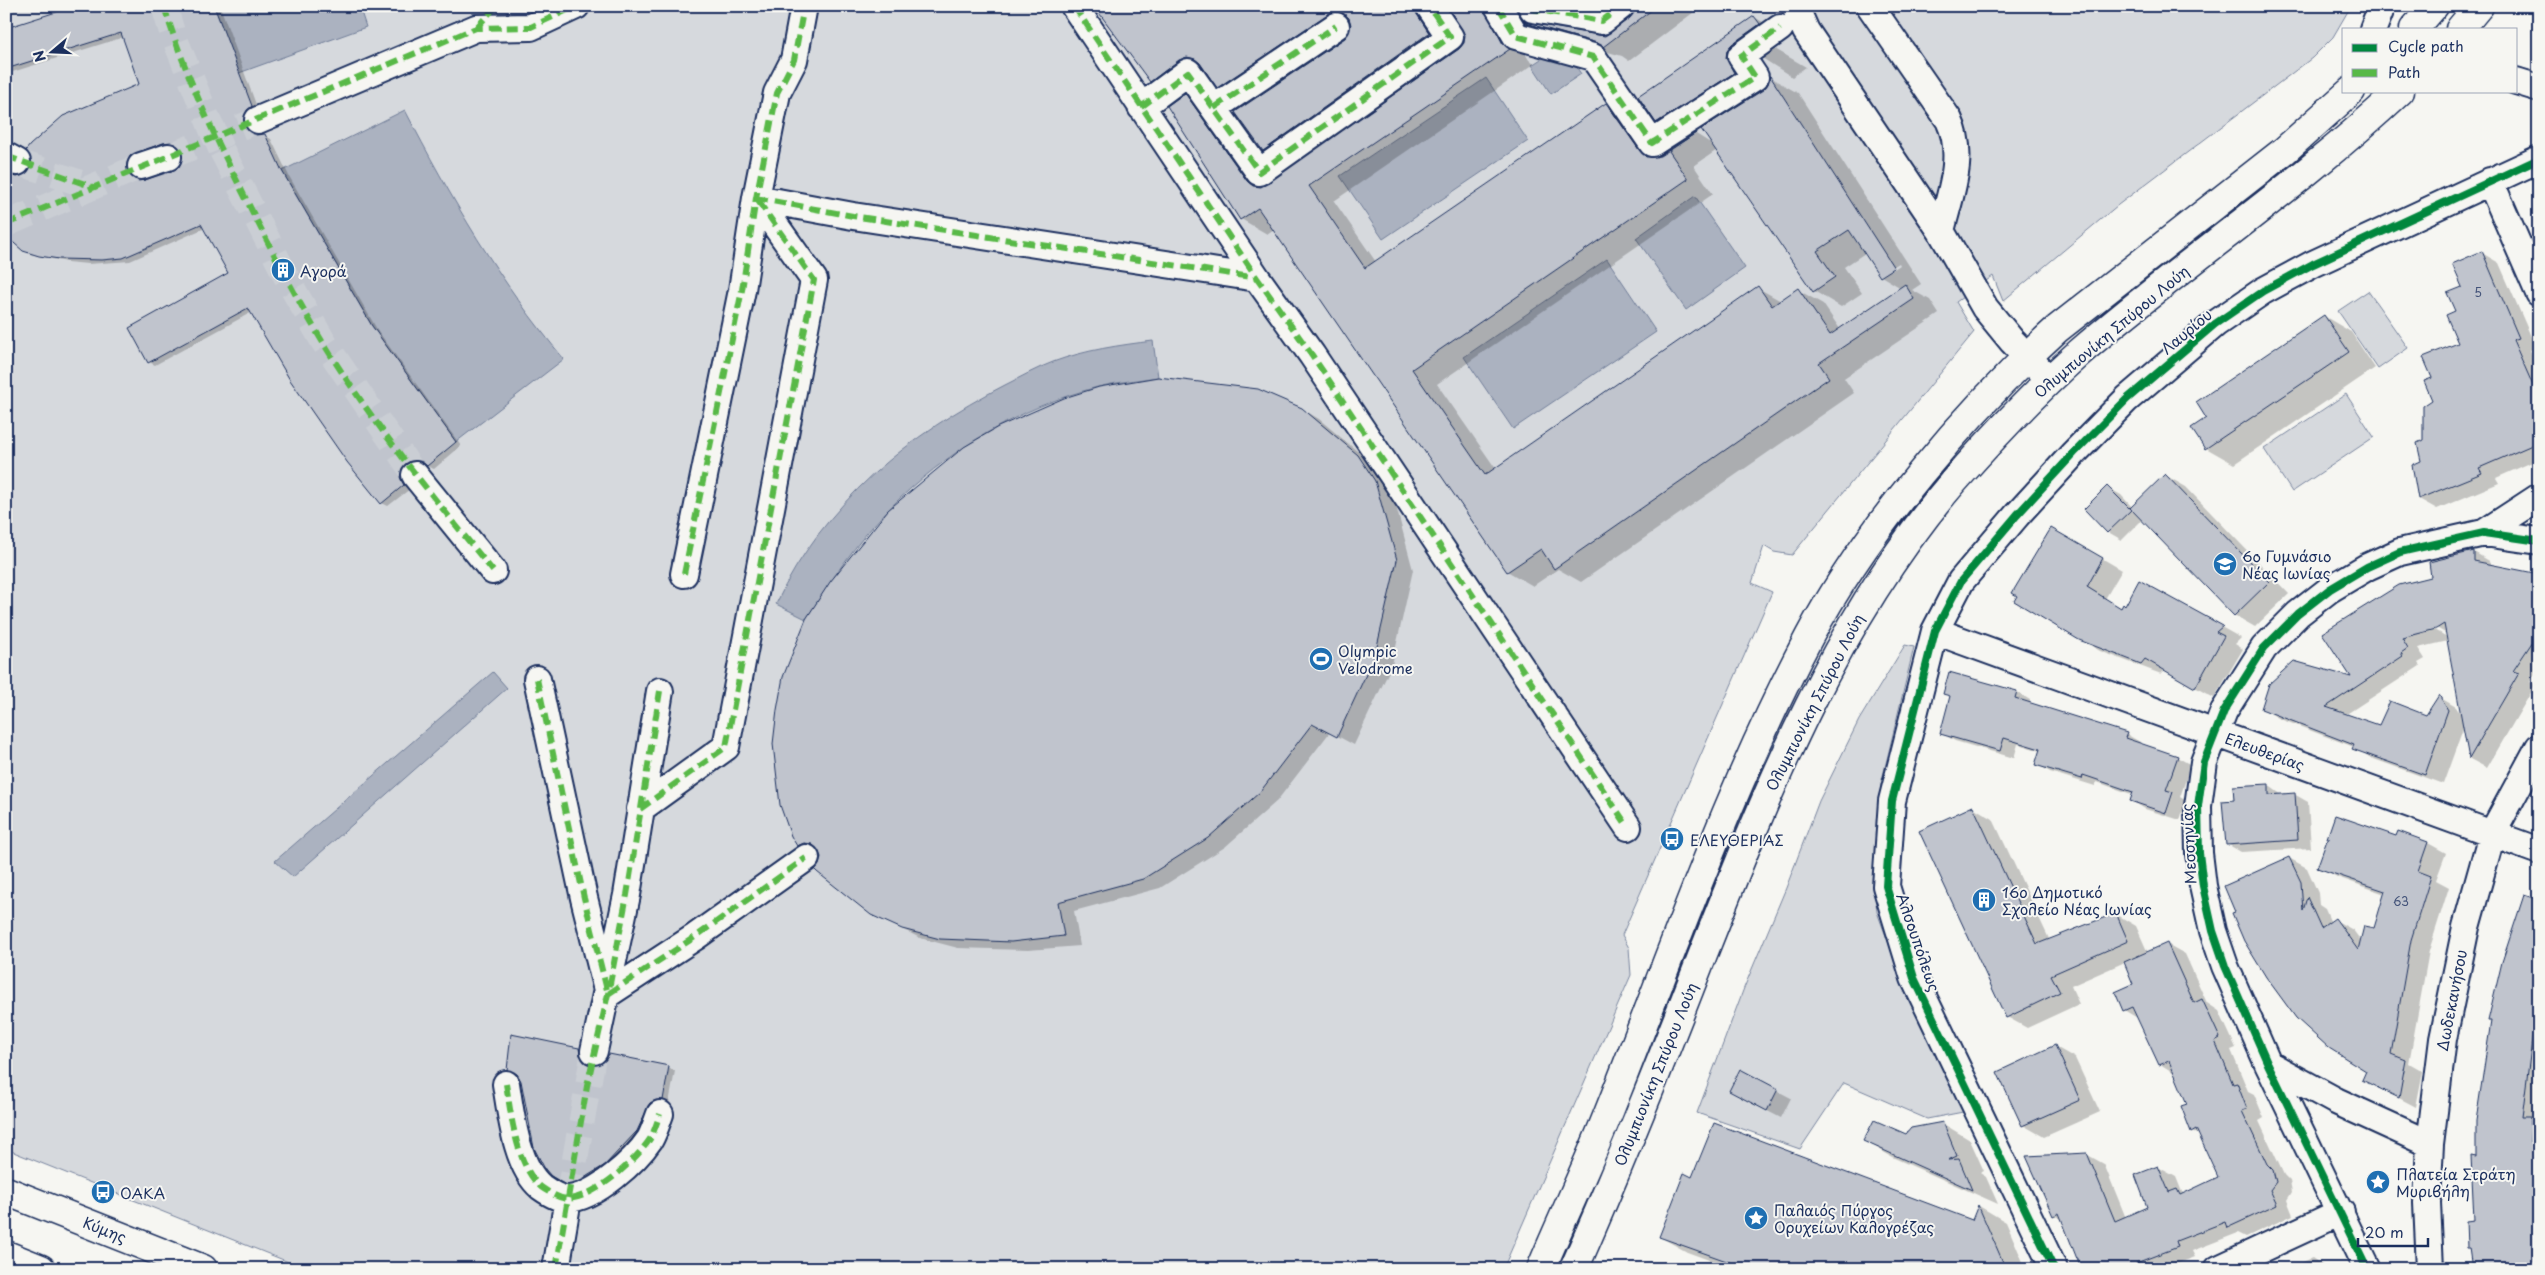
<svg xmlns="http://www.w3.org/2000/svg" width="2545" height="1275" viewBox="0 0 2545 1275" font-family="'Playpen Sans',sans-serif">
<style>
.green{fill:#d6d9dd;stroke:#78849e}
.water{fill:#abb2c0;stroke:#717e99}
.shadow{fill:#0003;fill-rule:evenodd}
.building{fill:#c0c4cd;stroke:#1b2f5e;fill-rule:evenodd}
.lines{fill:none;stroke-linecap:round;stroke-linejoin:round}
.minor-tunnel{stroke:#caced4;stroke-width:26;stroke-dasharray:26 13;stroke-linecap:butt}
.minor-casing{stroke:#1b2f5e;stroke-width:30}
.major-casing{stroke:#1b2f5e;stroke-width:31}
.minor{stroke:#f6f6f2;stroke-width:26}
.major{stroke:#f6f6f2;stroke-width:28}
.quiet{stroke:#58b947;stroke-width:6;stroke-dasharray:12 6;stroke-linecap:butt}
.cycleway-casing{stroke:#f6f6f2;stroke-width:11}
.cycleway{stroke:#00873e;stroke-width:8}
.labels{text-anchor:middle;dominant-baseline:central;stroke-width:4;stroke-linejoin:round;paint-order:stroke}
.number-label{font-size:12px;fill:#44547a}
.poi-label{font-size:15px;fill:#1b2f5e;stroke:#f6f6f2;text-anchor:start}
.street-label{font-size:15px;fill:#1b2f5e;stroke:#f6f6f2}
</style>
<rect width="100%" height="100%" fill="#f6f6f2"/>
<filter id="ink" filterUnits="userSpaceOnUse"><feTurbulence type="fractalNoise" baseFrequency=".02" numOctaves="2"/><feDisplacementMap in="SourceGraphic" scale="10" xChannelSelector="R" yChannelSelector="G"/><feConvolveMatrix kernelMatrix="1 2 1 2 8 2 1 2 1" color-interpolation-filters="sRGB"/></filter>
<g filter="url(#ink)">
<path class="green" d="M6,6H2351L2333,37L2312,58L2118,205L2003,301L1993,276L1956,302L1974,332L1792,555L1774,552L1764,546L1752,583L1772,592L1622,935L1629,948L1631,975L1503,1269H306L6,1149Z
M2368,291L2408,348L2378,369L2338,311Z
M2346,394L2374,437L2292,492L2264,449Z
M1905,645L1914,647L1881,784L1873,875L1877,912L1895,960L1963,1112L1927,1119L1844,1083L1800,1149L1697,1113L1744,988L1786,888L1819,801L1859,720Z"/>
<path class="water" d="M214,6H359L366,27L239,73Z
M1562,45L1581,74L1551,94L1532,65Z
M1486,78L1528,141L1383,239L1340,176Z
M405,110C450,197 500,283 564,359L456,442L372,326L282,171Z
M1695,196L1745,268L1686,310L1636,238Z
M1607,259L1656,332L1513,429L1464,357Z
M1153,341L1158,377C1138,380 1117,382 1098,387C1020,406 944,453 888,510C856,542 831,581 806,619L776,604C823,504 909,434 1005,385C1021,377 1037,368 1053,362C1085,350 1120,345 1153,341Z
M493,672L507,688L293,877L275,861Z"/>
<path class="shadow" d="M79,6H220L258,110L249,122L251,131L257,136L264,135L271,139L289,176L378,331L461,446L434,469L420,463L412,467L410,489L388,506L382,503L252,312L155,365L149,362L230,274L205,228L130,261L88,264L67,262L30,254L10,240L6,234L18,178L140,85L124,37L6,74V29ZM170,146H180L184,160L180,167L174,172L137,182L133,175Z
M1096,6H1554L1517,7L1510,14V29L1529,60L1534,64L1334,201L1376,262L1606,105L1632,119L1660,157L1696,134L1712,144L1769,85L1771,78L1798,93L1921,284L1912,290L1930,300L1939,314L1844,378L1854,393L1581,582L1558,569L1533,586L1507,571L1274,229L1267,234L1241,219L1185,95L1210,109L1265,186L1460,50L1465,43L1466,35L1449,7L1446,8L1442,30L1289,165L1263,150L1351,29L1244,101L1218,87L1208,73L1176,95L1151,81ZM1717,150L1814,291L1841,307L1862,293L1844,267L1865,253L1881,276L1901,288L1840,329L1823,304L1798,290L1781,301L1758,288L1496,469L1437,384L1713,194L1694,166ZM1899,263L1900,265L1891,271V268Z
M1561,6H1702L1629,61L1622,56L1552,36L1531,24L1606,37L1627,20Z
M1754,17L1782,33L1787,40L1775,49L1806,67L1792,77L1762,58L1685,138L1657,122Z
M2482,253L2499,263L2536,348L2530,350L2539,370V459L2496,478L2499,483L2437,509L2419,499L2413,466L2423,462L2424,440L2434,401V378L2459,344L2456,311L2463,288Z
M2324,316L2351,332L2375,368L2234,464L2206,448L2193,428L2208,418Z
M1302,409L1319,419L1375,466L1392,491L1413,570L1392,665L1354,745L1330,732L1277,801L1225,847L1160,888L1074,911L1080,946L1028,950L958,948L920,938L872,914L821,865V852L815,854L798,845L807,620L869,533L906,496Z
M2165,475L2186,487L2289,594L2255,627L2234,615L2143,519L2122,540L2108,532L2107,487L2121,495L2132,507Z
M2052,529L2122,570L2105,599L2122,609L2126,608L2140,582L2241,638L2235,644L2243,649L2214,698L2165,670L2161,674L2100,651L2016,601Z
M2474,552L2491,562V566L2537,575L2539,568V668L2530,682L2536,684L2487,768L2470,759L2464,726L2443,784L2371,758L2354,747L2280,719L2263,709L2354,679L2433,578ZM2431,625L2447,634V637L2430,627ZM2448,641L2462,716L2456,707L2439,697L2426,717L2379,727L2345,715L2420,666L2418,663L2425,659L2418,648Z
M1950,673L2017,692L2030,700V703L2126,734L2140,742L2139,744L2177,757L2191,765L2180,797L2186,801L2180,820L2145,809L2132,801L2134,795L2097,782L2095,786L2050,772L2037,764L2041,751L2018,744L2014,758L1955,741L1941,733L1951,697L1944,693Z
M2268,785L2282,795L2294,794L2308,802L2311,848L2241,852L2227,844L2235,801Z
M1973,807L1993,819L2050,941L2116,914L2136,926L2148,953L2167,944L2185,954L2207,1003L2219,1011L2236,1048L2231,1050L2248,1091L2254,1094L2264,1118L2259,1121L2284,1175L2290,1181L2292,1192L2287,1200L2293,1215L2246,1237L2238,1233L2192,1251L2195,1257L2164,1269H2083L2064,1221L2054,1215L2086,1154L2104,1164L2126,1218L2149,1208L2158,1167L2176,1177L2182,1192L2185,1194L2219,1178L2201,1136L2192,1131L2188,1104L2176,1074L2160,1064L2139,1019L2124,1010L2135,984L2125,962L2071,986L2079,1004L2027,1028L2007,1017Z
M2399,832L2428,843L2446,853L2436,880L2449,887L2429,951L2409,1063L2423,1071L2416,1107L2363,1079L2367,1070L2329,1047L2289,858L2307,868L2318,893L2319,905L2325,909L2331,923L2335,920L2353,930L2362,942L2374,930L2385,894L2337,877L2319,867L2331,839L2329,838H2397Z
M2539,901V1104L2536,1122L2539,1123V1269L2475,1222L2477,1158Z
M2054,1046L2075,1058L2100,1112L2044,1137L2023,1125Z
M579,1049L586,1053V1060L590,1066L668,1068L675,1071L669,1103L657,1106L638,1142L601,1176L575,1187L559,1179Z
M1740,1071L1791,1098L1781,1118L1744,1099Z
M1942,1123L1970,1140L1984,1171L1980,1173L1986,1177L1998,1204L1892,1157L1865,1141L1906,1136Z
M1693,1178L1973,1222L1979,1206L2006,1222L2026,1269H1734L1687,1252L1660,1237Z
M2312,1258L2328,1269H2287Z"/>
<path class="building" d="M75,6H214L252,106L246,111L243,118L244,126L256,135L265,134L282,171L372,326L456,442L427,466L421,461L413,460L405,464L400,477L404,485L381,504L347,462L290,380L248,308L148,363L129,328L228,273L201,224L123,258L102,260L59,259L39,256L23,251L6,236V179L9,175L17,177L24,175L30,170L32,161L26,150L30,145L63,116L139,84L121,33L6,69V28ZM171,142L178,146L182,153L183,160L179,167L145,180L138,181L131,177L126,163L130,156L163,143Z
M1094,6H1414L1417,14L1429,33L1263,151L1235,112L1345,38L1351,25L1349,18L1343,13L1335,11L1328,14L1217,88L1200,63L1195,59L1187,57L1179,60L1150,82Z
M1447,6H1483L1503,44L1510,49L1309,186L1365,268L1606,103L1640,151L1646,157L1660,156L1696,133L1669,151L1688,179L1412,369L1485,475L1758,286L1772,306L1798,288L1830,335L1905,284L1914,299L1819,363L1829,378L1554,569L1541,549L1507,572L1258,208L1240,220L1167,106L1185,93L1247,181L1253,186L1261,187L1459,49L1464,43L1465,35Z
M1636,6H1657L1603,47L1597,43L1526,23L1525,22L1605,36L1630,18Z
M1754,16L1760,24L1732,44L1727,50L1726,58L1734,73L1656,123L1638,96Z
M1770,76L1894,268L1880,277L1849,230L1817,251L1835,277L1813,292L1701,129L1763,90L1768,84Z
M2482,251L2519,338L2513,340L2539,399V442L2479,468L2482,473L2418,499L2412,465L2421,461L2417,443L2423,440V406L2432,400L2424,381L2432,378L2423,357L2458,343L2446,315L2455,311L2447,293L2462,287L2452,264Z
M2324,315L2349,352L2205,449L2191,428L2206,418L2196,402Z
M1158,377L1258,389L1302,408L1358,455L1375,481L1397,560L1375,655L1337,737L1312,724L1260,792L1208,838L1143,879L1058,902L1064,936L1011,942L940,939L902,929L871,915L817,872L815,870L819,865L821,857L818,850L812,844L804,843L797,846L791,836L780,805L773,744L777,710L783,677L806,619L830,582L888,510L964,447L998,427L1064,398L1099,387Z
M2165,474L2269,582L2234,616L2130,508Z
M2107,486L2131,510L2107,533L2084,509Z
M2051,528L2103,558L2087,587L2121,608L2123,604L2125,606L2139,580L2223,626L2216,632L2224,636L2195,688L2145,659L2141,664L2079,640L2014,601L2017,596L2012,593Z
M2474,551V561L2539,574V632L2513,671L2519,673L2469,759L2444,624L2436,629L2402,638L2408,648L2401,653L2403,656L2326,707L2379,725L2390,701L2426,715L2439,695L2448,710L2425,775L2352,749L2354,745L2261,709L2269,684L2294,661L2351,677L2322,633L2399,585L2431,577L2429,562Z
M1949,672L2017,691L2015,698L2127,733L2125,738L2178,756L2166,790L2173,792L2166,813L2130,801L2133,792L2083,775L2082,779L2035,765L2040,749L2004,738L2000,751L1940,734L1950,696L1943,694Z
M2269,784V795L2295,793L2298,840L2226,845L2222,801L2234,800L2233,786Z
M1973,806L2037,944L2116,913L2128,941L2051,975L2060,992L2006,1018L1919,831Z
M2335,815L2396,836L2398,831L2428,842L2418,871L2431,876L2411,940L2391,1054L2406,1060L2399,1098L2362,1080L2366,1071L2329,1048L2296,1018L2266,977L2244,941L2232,913L2235,912L2224,886L2289,857L2301,882L2303,911L2307,897L2321,928L2335,918L2358,950L2364,926L2374,928L2385,891L2317,868L2327,840L2330,838H2327Z
M2524,895L2539,900V1033L2533,1032L2522,1117H2531L2530,1142H2539V1269H2473L2470,1248H2467L2466,1221L2474,1220L2471,1156L2476,1157V1121L2491,1021H2488L2502,962Z
M2167,943L2194,1003L2202,999L2220,1038L2215,1041L2233,1084L2237,1083L2247,1109L2242,1111L2267,1164L2273,1170L2276,1182L2270,1190L2277,1205L2227,1228L2225,1222L2176,1241L2178,1247L2136,1263L2139,1269H2081L2059,1213L2053,1216L2026,1156L2087,1153L2115,1221L2147,1207L2135,1175L2158,1166L2169,1192L2177,1189L2180,1195L2218,1177L2196,1129L2191,1132L2181,1106L2187,1104L2169,1061L2159,1065L2132,1007L2123,1011L2115,992L2133,984L2124,962Z
M511,1034L579,1048L580,1055L584,1062L591,1066L605,1061L609,1054L669,1066L663,1100L650,1103L637,1131L605,1165L584,1178L567,1184L563,1183L551,1176L545,1169L534,1148L521,1081L517,1074L507,1070Z
M2055,1045L2080,1100L2022,1126L1997,1072Z
M1740,1069L1778,1089L1767,1111L1729,1091Z
M1874,1120L1906,1134L1911,1128L1943,1122L1957,1156L1948,1160L1959,1159L1972,1190L1863,1141Z
M1714,1123L1972,1220L1978,1205L2006,1269H1749L1659,1237L1684,1173L1692,1177Z"/>
<g class="lines">
<path class="minor-tunnel" d="M164,6L172,32L215,137L290,284L323,341L415,475
M168,157L258,120
M17,162L93,187
M6,224L141,166
M568,1199L594,1051"/>
<g class="minor-casing">
<path id="minor" d="M1074,6L1257,278
M1498,6L1516,36L1593,57L1652,143L1755,77L1741,56L1780,28
M1531,6L1533,9L1602,21L1621,6
M1795,6L1806,31L1941,231L1985,308L2012,341L2050,380
M1870,6L1949,120C1966,156 1950,194 1941,231
M2373,29L2382,6
M2516,81L2539,88
M1141,107L1188,72L1259,172L1450,37L1429,6
M1214,108L1336,26
M258,120L476,28L531,27L576,6
M6,156L17,162
M141,166L168,157
M2490,181L2539,293
M756,198L853,216L1257,278L1312,355L1628,827
M415,475L493,571
M2484,533L2539,497
M684,574L742,290L756,198L777,93L794,60L804,6
M1935,631L2539,851
M537,679L584,898L608,994L695,937L806,858
M640,809L726,747L814,280L756,198
M594,1051L627,895L660,691
M2268,1064L2336,1101L2430,1144
M506,1084C511,1113 516,1166 541,1187C548,1192 560,1199 568,1199C596,1197 635,1161 650,1139C654,1132 657,1122 660,1114
M556,1269L568,1199
M2054,1269L1914,978L1886,886L1892,801L1935,631L1961,581L2017,515L2074,453L2127,399L2215,324L2263,291L2313,264L2539,159
M2218,1269L2341,1212
M2367,1269L2268,1064L2225,966L2213,931L2203,886L2199,853L2198,806L2204,762L2224,711L2264,648L2298,614L2330,589L2367,567L2400,552L2484,533L2539,541
M2430,1269L2427,1203L2430,1144L2443,1039L2466,927L2492,834L2539,747"/>
</g>
<g class="major-casing">
<path id="major" d="M2414,29L2434,6
M2460,29L2479,6
M6,1191L203,1269
M6,1255L41,1269
M1541,1269C1562,1219 1586,1169 1606,1119C1671,957 1727,791 1809,637C1867,528 1966,412 2057,329L2284,151L2351,91
M1574,1269C1620,1165 1662,1060 1703,954C1769,787 1836,618 1955,480C1994,436 2035,392 2079,353C2183,263 2299,186 2400,91"/>
</g>
<use href="#minor" class="minor"/>
<use href="#major" class="major"/>
<path class="quiet" d="M164,6C183,69 211,129 240,187C266,239 292,291 322,341C372,423 433,497 493,571
M1074,6L1257,278
M1498,6L1516,36L1593,57L1652,143L1755,77L1741,56L1780,28
M1531,6L1533,9L1602,21L1621,6
M476,28L496,6
M1141,107L1188,72L1259,172L1450,37L1429,6
M1214,108L1336,26
M6,156L93,187
M756,198L853,216L1257,278L1312,355L1628,827
M6,224L476,28L531,27L576,6
M684,574L742,290L756,198L777,93L794,60L804,6
M537,679L584,898L608,994L695,937L806,858
M640,809L726,747L814,280L756,198
M506,1084C511,1113 516,1166 541,1187C548,1192 560,1199 568,1199C596,1197 635,1161 650,1139C654,1132 657,1122 660,1114
M556,1269L587,1086L608,994L627,895L660,691"/>
<g class="cycleway-casing">
<path id="cycleway" d="M2054,1269L1914,978L1886,886L1892,801L1935,631L1961,581L2017,515L2074,453L2127,399L2215,324L2263,291L2313,264L2539,159
M2367,1269L2268,1064L2225,966L2213,931L2203,886L2199,853L2198,806L2204,762L2224,711L2264,648L2298,614L2330,589L2367,567L2400,552L2484,533L2539,541"/>
</g>
<use href="#cycleway" class="cycleway"/>
</g>
</g>
<defs>
<g id="building-disc" transform="scale(1.25)"><circle r="9.5" fill="#1f6fb2" stroke="#f6f6f2"/><path d="M-4-6H4V6H1V3H-1V6H-4ZM-2.5-4.3h1.7v1.8h-1.7ZM.8-4.3h1.7v1.8H.8ZM-2.5-1h1.7V.8h-1.7ZM.8-1h1.7V.8H.8Z" fill="#fff"/></g>
<g id="school-disc" transform="scale(1.25)"><circle r="9.5" fill="#1f6fb2" stroke="#f6f6f2"/><path d="M0-5L7-2L0 1L-7-2ZM-4 1L0 2.5L4 1V4Q0 6-4 4Z" fill="#fff"/></g>
<g id="stadium-disc" transform="scale(1.25)"><circle r="9.5" fill="#1f6fb2" stroke="#f6f6f2"/><path d="M0-5a6.5 5 0 1 0 0 10a6.5 5 0 1 0 0-10ZM-3.5-1.8h7v3.6h-7Z" fill="#fff"/></g>
<g id="bus-disc" transform="scale(1.25)"><circle r="9.5" fill="#1f6fb2" stroke="#f6f6f2"/><path d="M-5-6H5V4H4V6H2V4H-2V6H-4V4H-5ZM-3.5-4V0h7V-4ZM-3.5 1.2v1.5H-2V1.2ZM2 1.2v1.5H3.5V1.2Z" fill="#fff"/></g>
<g id="sight-disc" transform="scale(1.25)"><circle r="9.5" fill="#1f6fb2" stroke="#f6f6f2"/><path d="M0-6L1.8-2.2L6-1.7L2.9 1.2L3.7 5.4L0 3.3L-3.7 5.4L-2.9 1.2L-6-1.7L-1.8-2.2Z" fill="#fff"/></g>
</defs>
<g fill-rule="evenodd">
<use href="#building-disc" x="283" y="270"/>
<use href="#school-disc" x="2225" y="564"/>
<use href="#stadium-disc" x="1321" y="659"/>
<use href="#bus-disc" x="1672" y="839"/>
<use href="#building-disc" x="1984" y="900"/>
<use href="#sight-disc" x="2378" y="1182"/>
<use href="#bus-disc" x="103" y="1192"/>
<use href="#sight-disc" x="1756" y="1218"/>
</g>
<g class="labels">
<g class="number-label">
<text x="2478" y="292">5</text>
<text x="2401" y="901">63</text>
</g>
<g class="poi-label">
<text x="300" y="270">Αγορά</text>
<text x="2242" y="555">6ο Γυμνάσιο<tspan x="2242" dy="17">Νέας Ιωνίας</tspan></text>
<text x="1338" y="650">Olympic<tspan x="1338" dy="17">Velodrome</tspan></text>
<text x="1690" y="839">ΕΛΕΥΘΕΡΙΑΣ</text>
<text x="2002" y="891">16ο Δημοτικό<tspan x="2002" dy="17">Σχολείο Νέας Ιωνίας</tspan></text>
<text x="2396" y="1173">Πλατεία Στράτη<tspan x="2396" dy="17">Μυριβήλη</tspan></text>
<text x="120" y="1192">ΟΑΚΑ</text>
<text x="1774" y="1209">Παλαιός Πύργος<tspan x="1774" dy="17">Ορυχείων Καλογρέζας</tspan></text>
</g>
<g class="street-label">
<text transform="translate(2111 331) rotate(-40)">Ολυμπιονίκη Σπύρου Λούη</text>
<text transform="translate(2186 331) rotate(-40)">Λαυρίου</text>
<text transform="translate(1814 702) rotate(-63)">Ολυμπιονίκη Σπύρου Λούη</text>
<text transform="translate(2265 751) rotate(20)">Ελευθερίας</text>
<text transform="translate(2188 844) rotate(-93)">Μεσσηνίας</text>
<text transform="translate(1919 942) rotate(71)">Αλσουπόλεως</text>
<text transform="translate(2451 1000) rotate(-79)">Δωδεκανήσου</text>
<text transform="translate(1655 1074) rotate(-68)">Ολυμπιονίκη Σπύρου Λούη</text>
<text transform="translate(105 1229) rotate(22)">Κύμης</text>
</g>
</g>
<rect width="2545" height="1275" fill="none" stroke="#f6f6f2" stroke-width="25"/>
<rect x="12" y="12" width="2520" height="1250" fill="none" stroke="#1b2f5e" stroke-width="2" filter="url(#ink)"/>
<rect x="2342" y="28" width="175" height="65" fill="#f6f6f2" stroke="#9ea6b7"/>
<rect x="2352" y="44" width="25" height="8" fill="#00873e" stroke="#9ea6b7"/>
<text x="2388" y="52" font-size="15" fill="#1b2f5e">Cycle path</text>
<rect x="2352" y="69" width="25" height="8" fill="#58b947" stroke="#9ea6b7"/>
<text x="2388" y="78" font-size="15" fill="#1b2f5e">Path</text>
<g transform="translate(52 52) rotate(251)" stroke="#f6f6f2" stroke-width="4" paint-order="stroke">
<path d="M0-4L9 19L0 12L-9 19Z" fill="#1b2f5e"/>
<text y="-8" font-size="14" font-weight="bold" text-anchor="middle" fill="#1b2f5e">N</text>
</g>
<path d="M2358 1238v8h70v-8" fill="none" stroke="#1b2f5e" stroke-width="2.5"/>
<text x="2365" y="1238" font-size="15" fill="#1b2f5e" stroke="#f6f6f2" stroke-width="4" paint-order="stroke">20 m</text>
</svg>
